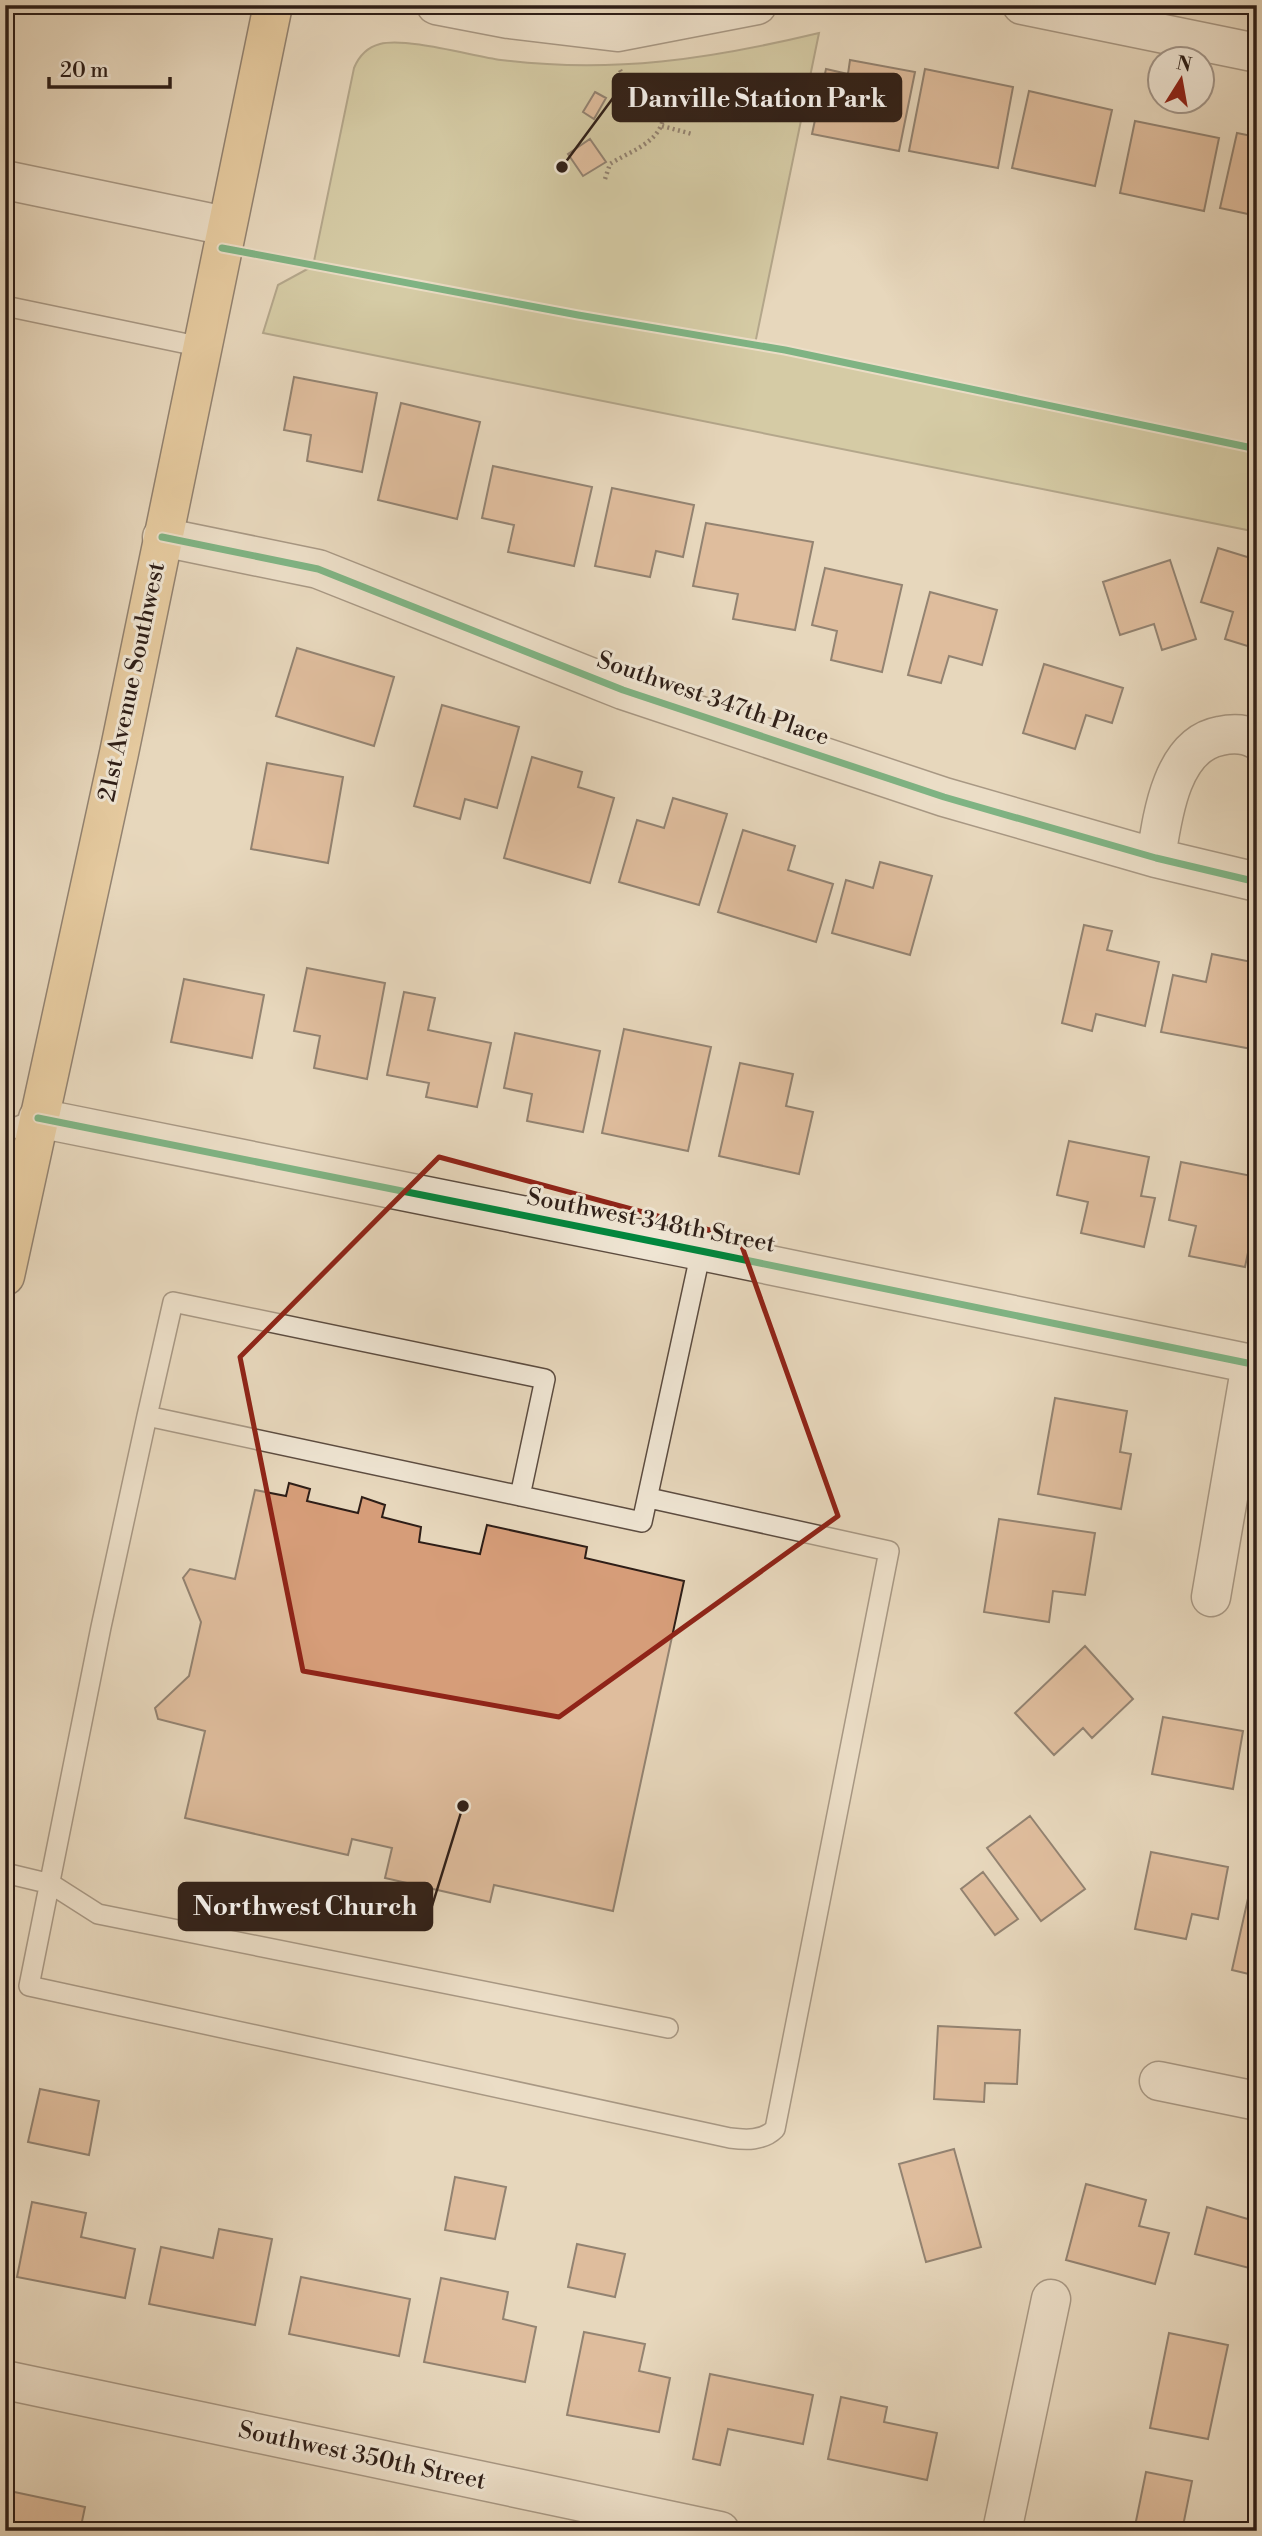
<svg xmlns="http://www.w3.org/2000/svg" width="1262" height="2536" viewBox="0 0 1262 2536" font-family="'Libre Bodoni',serif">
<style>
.green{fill:#bebc8b;stroke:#766d51;stroke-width:2}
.building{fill:#d69d79;stroke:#2e1e17;stroke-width:2}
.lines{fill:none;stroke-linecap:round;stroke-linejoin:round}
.service-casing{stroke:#5c4c40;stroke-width:22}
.minor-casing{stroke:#5c4c40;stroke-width:41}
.primary-casing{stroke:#2e1e17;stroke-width:41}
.path{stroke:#2e1e17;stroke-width:4.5;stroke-dasharray:2 3.5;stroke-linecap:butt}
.service{stroke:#efe5d3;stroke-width:19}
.minor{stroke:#efe5d3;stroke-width:38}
.primary{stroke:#e4bc7e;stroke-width:38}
.cycleway-casing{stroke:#efe5d3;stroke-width:11}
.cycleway{stroke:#00873e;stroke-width:7}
.marked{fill:none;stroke:#8f2418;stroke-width:5;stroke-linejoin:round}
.labels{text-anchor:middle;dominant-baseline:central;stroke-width:6;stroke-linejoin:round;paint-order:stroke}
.street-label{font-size:24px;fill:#2e1e17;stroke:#efe5d3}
.leader{fill:none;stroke:#2e1e17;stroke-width:2.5}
.callout-dot{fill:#2e1e17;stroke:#efe5d3;stroke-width:2.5}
.callout{fill:#2e1e17;stroke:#2e1e17;stroke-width:2.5}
.callout-label{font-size:26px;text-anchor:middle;font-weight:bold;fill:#fff}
</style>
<rect width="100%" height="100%" fill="#e7d7bc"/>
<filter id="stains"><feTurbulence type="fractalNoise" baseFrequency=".00286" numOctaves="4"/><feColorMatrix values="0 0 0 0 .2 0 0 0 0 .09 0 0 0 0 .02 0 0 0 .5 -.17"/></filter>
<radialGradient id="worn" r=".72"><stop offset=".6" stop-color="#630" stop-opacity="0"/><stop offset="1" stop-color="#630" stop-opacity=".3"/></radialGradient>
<path class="green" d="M819,33L755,344L1257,449V532L263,333L278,285L313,266L354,68C359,56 368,47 380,44C406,37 472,56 501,60C613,74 710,59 819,33Z"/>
<path class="building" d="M850,60L915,72L899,151L812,134L826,69L848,74Z
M925,69L1013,87L998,168L909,151Z
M1029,91L1112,110L1095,186L1012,168Z
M595,92L606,98L594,119L583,112Z
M1135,121L1219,138L1204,211L1120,193Z
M1237,133L1257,137V216L1220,208Z
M590,139L606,162L583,176L568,154Z
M294,377L377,393L362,472L307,461L311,435L284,430Z
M401,403L480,422L457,519L378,500Z
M493,466L592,487L574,566L508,552L514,525L482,518Z
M612,488L694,505L683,557L656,551L650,577L595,566Z
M706,523L813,542L795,630L733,619L738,594L693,586Z
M1218,548L1257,560V649L1225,639L1233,612L1201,602Z
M1170,560L1196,639L1162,650L1154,624L1120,635L1103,582Z
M825,568L902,585L882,672L831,660L837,631L812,625Z
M930,592L997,610L982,665L949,656L941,683L908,675Z
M297,648L394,677L374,746L276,716Z
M1044,664L1123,688L1112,723L1086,715L1075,749L1023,733Z
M442,705L519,727L497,808L465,799L460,819L414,806Z
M532,757L582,772L578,787L614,798L590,883L504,858Z
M267,763L343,777L328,863L251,849Z
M673,798L727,814L699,905L619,882L637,820L664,828Z
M743,830L795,846L788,870L833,884L816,942L718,912Z
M880,862L932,876L910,955L832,933L846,880L873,888Z
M1084,925L1112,931L1107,950L1159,962L1145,1026L1096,1014L1092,1031L1062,1023Z
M1212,954L1257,963V1050L1161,1032L1173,975L1206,982Z
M307,968L385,983L367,1079L314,1068L320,1036L294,1031Z
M184,979L264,995L252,1058L171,1042Z
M404,992L435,998L428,1030L491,1043L477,1107L426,1097L429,1083L387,1075Z
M624,1029L711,1047L688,1151L602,1133Z
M515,1033L600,1051L583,1132L527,1121L532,1094L504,1088Z
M740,1063L793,1074L786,1106L813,1112L799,1174L719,1156Z
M1069,1141L1149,1157L1141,1196L1155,1198L1144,1247L1081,1233L1088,1202L1057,1195Z
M1181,1162L1257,1177V1209L1245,1267L1189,1256L1196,1226L1169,1220Z
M1055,1398L1127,1411L1120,1452L1131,1454L1121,1509L1038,1494Z
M289,1483L310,1489L307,1501L358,1513L362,1497L385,1505L382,1517L421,1527L419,1542L480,1554L487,1525L587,1547L585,1558L684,1581L613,1911L494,1885L490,1902L385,1878L392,1848L352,1839L348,1855L185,1818L205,1731L158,1719L155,1708L189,1676L201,1622L183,1578L190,1569L235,1579L255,1490L286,1496Z
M999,1519L1095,1533L1085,1595L1053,1591L1049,1622L984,1612Z
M1085,1646L1133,1699L1092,1738L1083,1728L1054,1755L1015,1713Z
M1163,1717L1243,1731L1233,1789L1152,1774Z
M1030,1816L1085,1889L1041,1921L987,1848Z
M1151,1852L1228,1867L1218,1919L1192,1914L1186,1939L1135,1929Z
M983,1872L1018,1919L995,1935L961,1889Z
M1249,1894L1257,1895V1976L1232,1970Z
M938,2026L1020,2030L1017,2084L985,2083L984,2102L934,2099Z
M40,2089L99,2101L89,2155L28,2142Z
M954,2149L981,2247L926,2262L899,2164Z
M455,2177L506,2187L495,2239L445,2230Z
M1086,2184L1146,2200L1139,2226L1169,2233L1155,2284L1066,2260Z
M1257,2197V2270L1195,2254L1207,2207L1251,2220Z
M32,2202L86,2213L81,2237L135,2249L125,2298L17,2277Z
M219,2229L272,2239L255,2325L149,2304L161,2247L213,2258Z
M577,2244L625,2254L615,2297L568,2287Z
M301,2277L410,2299L399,2356L289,2334Z
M441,2278L508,2292L503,2319L536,2327L525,2382L424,2362Z
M584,2332L645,2344L639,2371L670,2378L659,2432L567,2415Z
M1169,2333L1228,2345L1208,2439L1150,2428Z
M710,2374L813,2395L803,2444L728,2429L720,2465L693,2459Z
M841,2397L887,2407L884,2422L937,2433L927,2480L828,2459Z
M1146,2472L1192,2481L1182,2531H1134Z
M5,2490L85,2507L80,2531H5Z"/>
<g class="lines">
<g class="service-casing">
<path id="service" d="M5,306L202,347
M5,1132L38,1118
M147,1416L173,1302L545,1379L520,1496
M649,1498L889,1551L775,2129C763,2141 746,2140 730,2138L29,1986L101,1627L147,1416L642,1522L701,1251
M5,1873L51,1884L98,1914L668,2028"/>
</g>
<g class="minor-casing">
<path id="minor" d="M436,5L509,19L617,32L757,5
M1022,5L1257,53
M5,180L226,226
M162,537L318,569L623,690L944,797L1156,858L1257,882
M1156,858C1162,818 1171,745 1220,736C1233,733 1245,733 1257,740
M38,1118L701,1251L1257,1365
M1211,1597L1251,1364
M1159,2081L1257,2101
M5,2380L720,2531
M1002,2531L1051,2299"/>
</g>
<g class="primary-casing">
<path id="primary" d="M5,1276L119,753L273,5"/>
</g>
<path class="path" d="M662,126L692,134
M605,179L610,164C628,152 660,143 663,118C664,111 660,103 654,99C641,89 628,85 620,70"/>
<use href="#service" class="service"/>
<use href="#minor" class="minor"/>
<use href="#primary" class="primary"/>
<g class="cycleway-casing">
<path id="cycleway" d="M222,248L578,315L785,350L1257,449
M162,537L318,569L623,690L944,797L1156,858L1257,882
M38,1118L701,1251L1257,1365"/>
</g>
<use href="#cycleway" class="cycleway"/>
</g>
<path d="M0 0H1262V2536H0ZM439,1157L739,1238L838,1516L559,1717L303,1671L240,1357Z" fill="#e7d7bc" fill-opacity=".55" fill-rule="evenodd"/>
<path class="marked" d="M439,1157L739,1238L838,1516L559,1717L303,1671L240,1357Z"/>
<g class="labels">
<g class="street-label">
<text transform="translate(132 682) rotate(-78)">21st Avenue Southwest</text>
<text transform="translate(713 699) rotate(19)">Southwest 347th Place</text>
<text transform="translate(651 1221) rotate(11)">Southwest 348th Street</text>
<text transform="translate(362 2456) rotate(12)">Southwest 350th Street</text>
</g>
</g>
<path class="leader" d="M562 167L613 98M463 1806L432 1906"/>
<g class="callout-dot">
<circle cx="562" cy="167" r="7"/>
<circle cx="463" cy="1806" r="7"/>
</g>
<g class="callout">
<rect x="613" y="74" width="288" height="47" rx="7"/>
<rect x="179" y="1883" width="253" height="47" rx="7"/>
</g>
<g class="callout-label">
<text x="757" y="107">Danville Station Park</text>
<text x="305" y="1915">Northwest Church</text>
</g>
<rect width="1262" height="2536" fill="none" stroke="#e7d7bc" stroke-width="28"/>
<rect x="7" y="7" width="1248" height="2522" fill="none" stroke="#2e1e17" stroke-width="3.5"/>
<rect x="14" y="14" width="1234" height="2508" fill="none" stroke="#2e1e17" stroke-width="2"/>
<g transform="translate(1181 80) rotate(11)"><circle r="33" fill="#efe5d3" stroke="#a29588" stroke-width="2"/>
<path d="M0-5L12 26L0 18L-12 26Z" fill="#8f2418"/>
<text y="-10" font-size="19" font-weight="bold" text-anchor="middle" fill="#2e1e17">N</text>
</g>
<path d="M49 77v10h121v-10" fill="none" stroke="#2e1e17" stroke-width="3.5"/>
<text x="60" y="77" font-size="21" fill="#2e1e17" stroke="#efe5d3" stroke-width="5" paint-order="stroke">20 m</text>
<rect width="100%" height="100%" filter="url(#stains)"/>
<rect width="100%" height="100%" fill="url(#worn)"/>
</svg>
